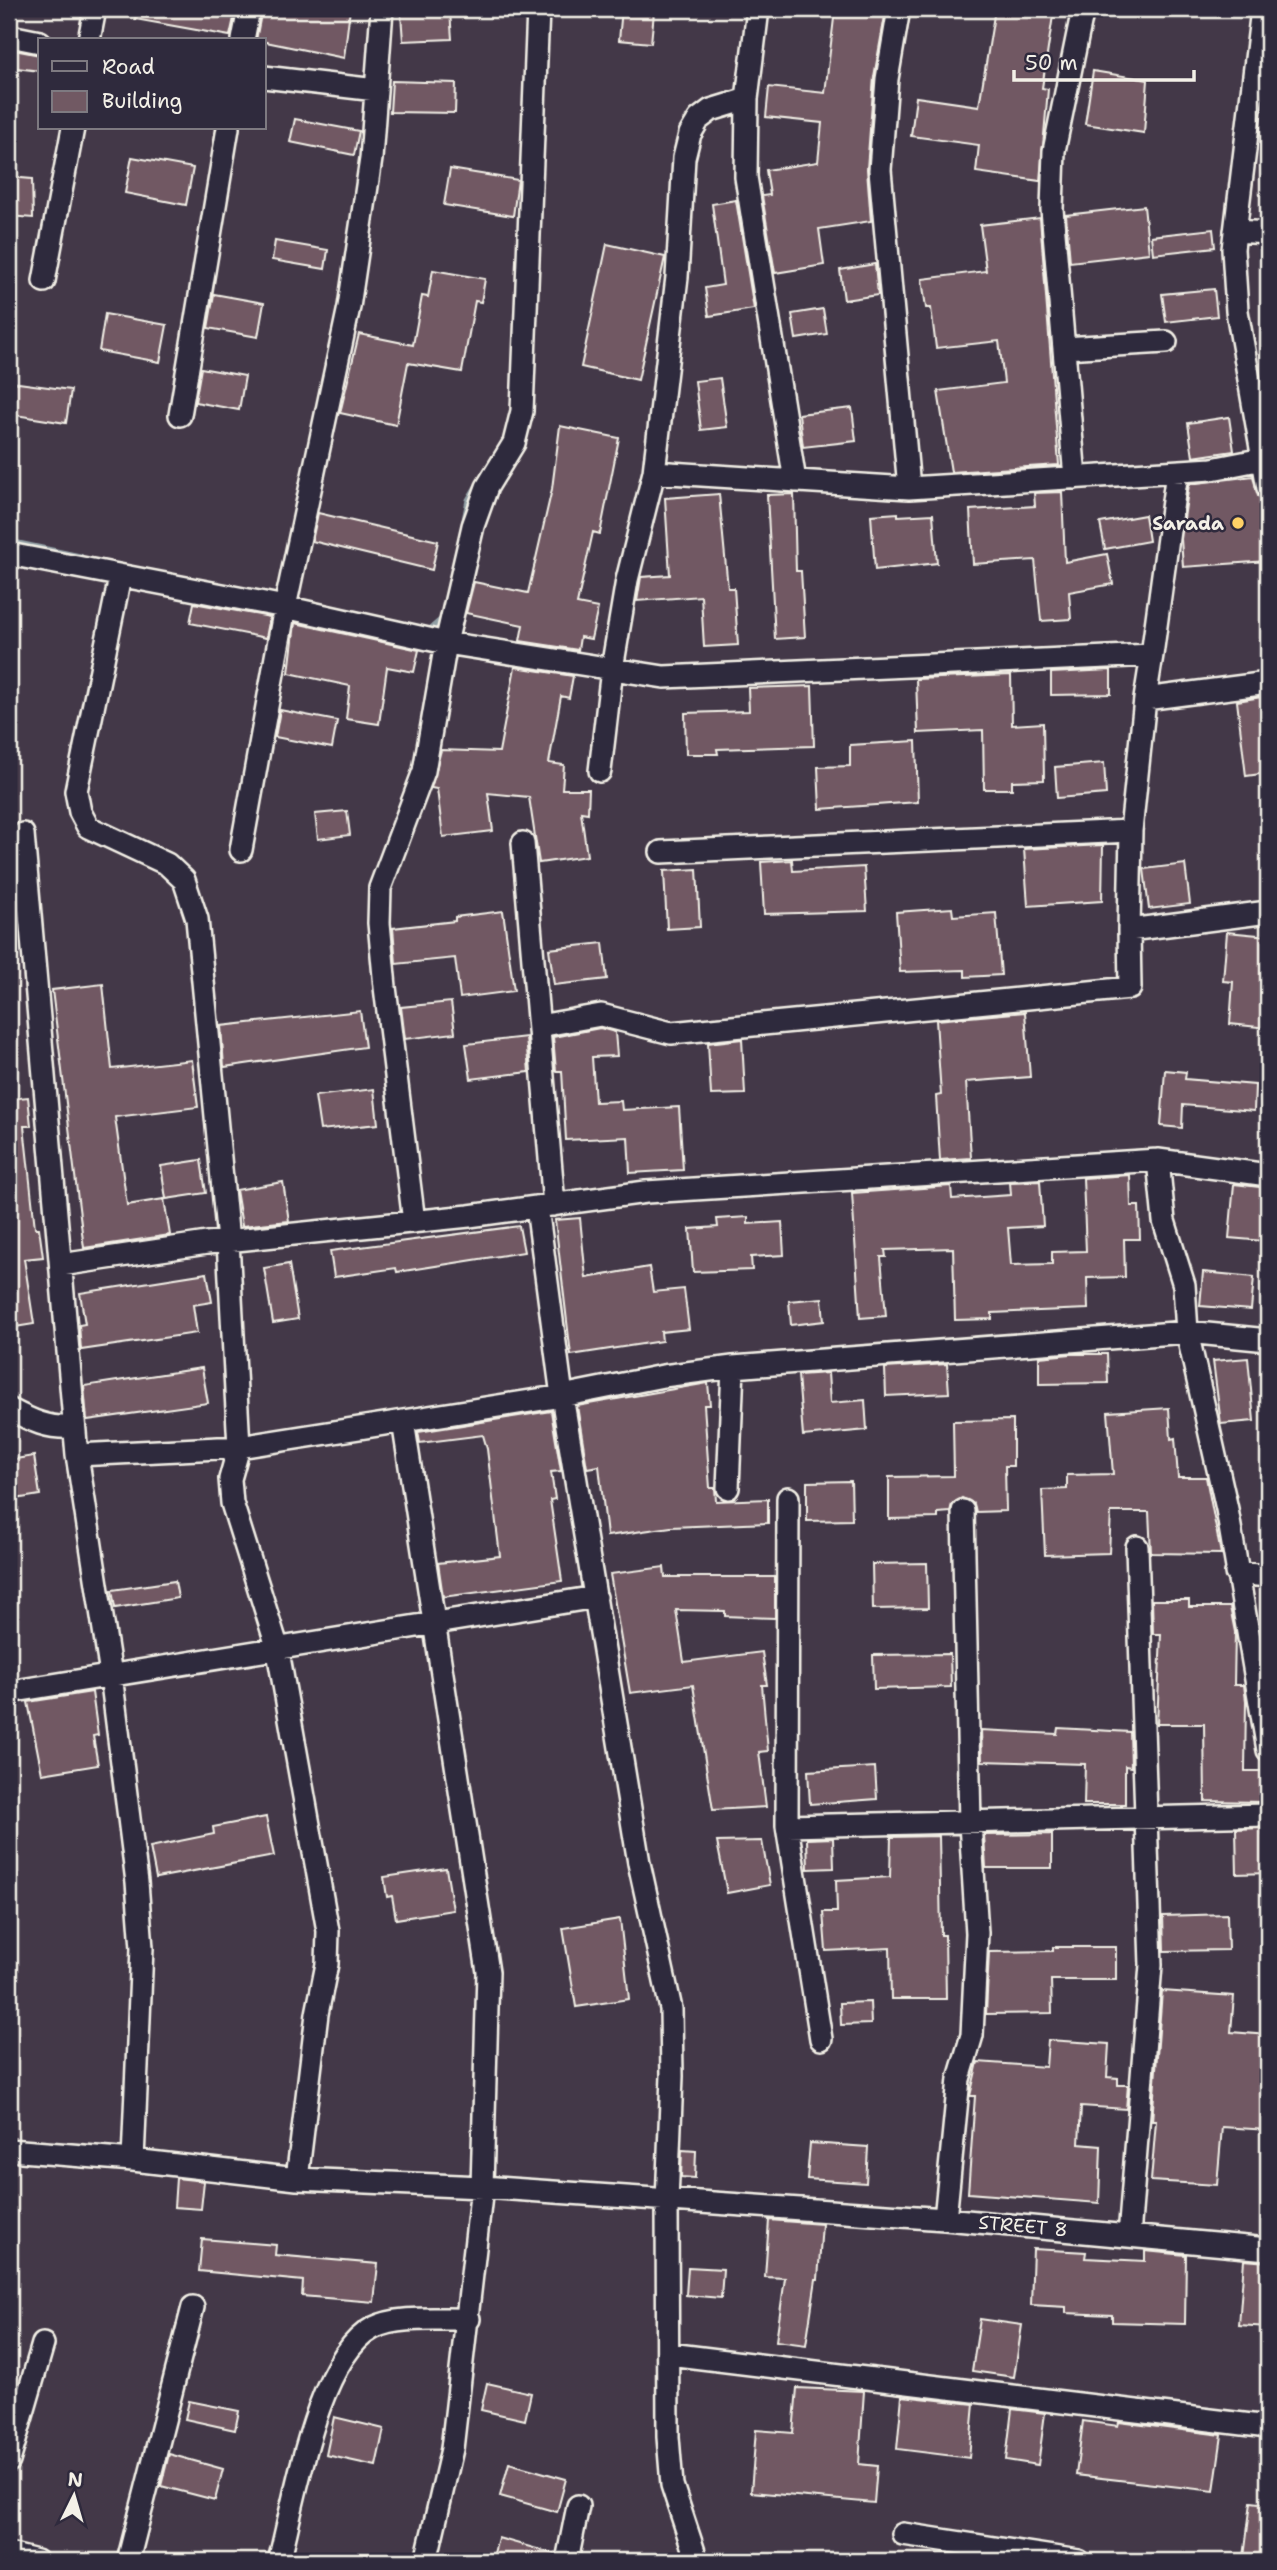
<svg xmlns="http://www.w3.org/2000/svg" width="1277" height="2570" viewBox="0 0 1277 2570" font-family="'Shantell Sans',sans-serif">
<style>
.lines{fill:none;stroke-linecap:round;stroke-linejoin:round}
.stream{stroke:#919fa5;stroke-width:7}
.building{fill:#715963;stroke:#f4f1e8;stroke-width:2}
.minor-casing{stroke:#f4f1e8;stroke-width:26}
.minor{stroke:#2f2a3d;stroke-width:21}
.poi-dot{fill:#ffd166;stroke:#2f2a3d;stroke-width:2.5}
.labels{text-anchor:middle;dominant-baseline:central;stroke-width:5;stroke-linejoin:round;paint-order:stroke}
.poi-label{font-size:19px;font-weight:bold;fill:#f4f1e8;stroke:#2f2a3d;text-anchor:end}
.street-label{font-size:19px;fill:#f4f1e8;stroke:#2f2a3d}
</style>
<rect width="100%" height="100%" fill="#433848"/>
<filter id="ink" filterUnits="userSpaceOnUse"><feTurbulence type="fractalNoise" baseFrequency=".0143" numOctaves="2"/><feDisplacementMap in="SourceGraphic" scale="14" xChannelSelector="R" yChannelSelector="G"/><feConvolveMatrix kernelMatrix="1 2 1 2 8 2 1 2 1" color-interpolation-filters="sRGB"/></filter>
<g filter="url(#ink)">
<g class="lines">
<path class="stream" d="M465,520L469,500L478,485
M9,542L80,557
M423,631L428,632L443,619L444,613"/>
</g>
<path class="building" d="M136,9H236L230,36L135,19Z
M262,9H350L344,58L256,40Z
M622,9L654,12L651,43L619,40Z
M995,9H1054L1042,88L1048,89L1040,181L976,172L979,145L911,136L916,97L979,106Z
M835,10L885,16L874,77L867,169L871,221L819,229L824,265L775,273L762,196L770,195L766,170L818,162L822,123L766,117L769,87L825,93Z
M450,11L452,39L403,41L401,14Z
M9,49L40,55V71L9,67Z
M1093,71L1148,80L1144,133L1085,124Z
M392,81L456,83L455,113L390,112Z
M295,119L359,131L354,155L290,142Z
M132,157L193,168L186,205L125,193Z
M450,169L518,180L513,216L444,205Z
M9,177L32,179L33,218L9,216Z
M736,200L754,309L709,316L705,288L723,285L712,204Z
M1144,206L1149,253L1070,262L1066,215Z
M1040,218L1059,465L951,472L938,391L1004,383L999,341L936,348L931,308H926L922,279L986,271L980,225Z
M1213,229L1215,247L1153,254L1151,236Z
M275,241L328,250L325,269L272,260Z
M607,244L665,257L638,380L581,367Z
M875,264L878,295L844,300L840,270Z
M433,270L485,279L481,302L475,301L462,372L408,363L396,425L340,413L359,334L413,345L422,296L428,297Z
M1214,289L1217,316L1166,322L1162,294Z
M214,294L264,303L258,337L208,328Z
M823,309L827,334L796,339L792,314Z
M105,314L167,325L160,362L99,351Z
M201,368L245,376L239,410L195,402Z
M720,378L727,427L701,430L695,381Z
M11,382L71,390L66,423L9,414Z
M852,408L856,441L803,447L799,414Z
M1229,417L1234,451L1193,457L1188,423Z
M560,426L619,438L600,534L593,532L577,604L598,608L591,639L580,637L578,650L520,641L523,625L466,613L474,582L528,593L552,489Z
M1253,476L1258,496L1266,501L1268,561L1183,567L1181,539L1189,484Z
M1062,492L1065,562L1107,554L1113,584L1069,592L1071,619L1041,621L1035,560L973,564L970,510L1035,506L1034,493Z
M719,494L728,588H734L738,645L704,647L701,596L637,601L641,577L670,575L665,498Z
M794,494L796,571H801L805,637L775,639L767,495Z
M318,513L438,541L432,570L312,541Z
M898,513V516L933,514L937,563L875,570L871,515Z
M1145,515L1149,541L1105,549L1100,523Z
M194,603L270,617L266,638L190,623Z
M295,623L419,650L414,672L387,667L379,724L346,719L350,686L289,673Z
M515,667L573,676L569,698L561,696L549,763L564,765L562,789H589L588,813L581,812L587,856L539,863L529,797L488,793L493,831L443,837L437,789L431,788L441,750L499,752Z
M1111,670V694L1051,695V673Z
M1011,675L1012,725L1043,723L1044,780L1012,781V789H984L983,730L918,733L916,679Z
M812,686L814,746L717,749L718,754H686L685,713L749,711L748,688Z
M1268,696V773L1246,776L1237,701Z
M280,710L337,721L332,748L275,737Z
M916,741L918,802L820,809L818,767L850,766V745Z
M1104,763L1106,794L1057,798L1055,767Z
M347,811L350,835L318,839L315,814Z
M1103,845L1102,901L1028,906L1024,849Z
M792,860L793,871L864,867L867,911L764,914L761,862Z
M1185,864L1190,904L1149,909L1144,869Z
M697,869L700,927L667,929L664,871Z
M952,908L953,916L996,913L1001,975L965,977V970L900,972L896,912Z
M503,911L514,991L460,998L455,958L396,964L393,928L455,921V917Z
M1227,932L1268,936V1028L1230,1024L1233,982L1223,981Z
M603,943L607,979L554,985L549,949Z
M103,984L112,1069L192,1060L198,1107L115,1117L127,1205L164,1199L170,1235L84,1248L52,990Z
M451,1002L455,1033L405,1039L401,1007Z
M360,1011L365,1047L224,1067L221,1026Z
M1025,1012L1030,1077L966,1082L971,1158L940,1160L936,1096L941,1095L936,1020Z
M600,1028L615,1032L617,1056L592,1057L595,1102L621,1101L622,1110L679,1107L683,1170L630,1173L628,1137L566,1140L562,1071H556L553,1037Z
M526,1037L529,1072L471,1079L466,1044Z
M742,1039L745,1094L711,1095L708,1043Z
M1165,1070L1186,1072L1185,1079L1255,1085L1254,1111L1183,1105L1182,1128L1161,1126Z
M374,1089L378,1124L320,1130L315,1096Z
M28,1097L31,1126H24L35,1228H39L43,1257L24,1259L34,1324L9,1328V1099Z
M201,1160L206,1193L166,1199L161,1166Z
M1130,1175L1131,1206H1139L1140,1239H1124L1125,1277L1087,1278L1088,1309L992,1313V1319L955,1320L953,1248L885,1250L886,1257H881L886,1316L860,1318L852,1193L951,1186L952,1199L1011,1195L1010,1182L1040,1181L1043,1226L1008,1228L1011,1265L1052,1264V1252L1086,1251L1083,1178Z
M283,1182L289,1221L242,1226L236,1190Z
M1234,1184L1268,1188L1264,1241L1229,1238Z
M748,1217V1224L782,1222L784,1255L751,1257L752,1270L693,1272L690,1229L718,1227L717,1219Z
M580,1218L586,1278L649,1267L653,1292L684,1289L689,1329L661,1332L662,1341L571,1355L555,1220Z
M519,1226L524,1252L397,1272L396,1268L334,1277L330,1251Z
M289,1264L298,1319L273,1323L264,1268Z
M1203,1272L1254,1277L1251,1310L1200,1306Z
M207,1273L212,1302L193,1305L197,1333L81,1350L79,1325L85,1324L80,1293Z
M822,1298L824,1321L791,1325L789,1301Z
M1071,1354H1107L1108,1383L1039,1384V1357Z
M1248,1358L1254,1421L1221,1424L1213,1361Z
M947,1364L949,1393L886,1396L885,1368Z
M202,1368L208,1403L87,1420L84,1386Z
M828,1373L830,1403L865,1400L867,1430L803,1436L798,1375Z
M708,1383L710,1405H704L710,1488H715L716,1501L768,1499V1523L671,1527L607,1536L599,1466L587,1468L577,1406Z
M1169,1408L1171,1439L1175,1438L1178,1477H1206L1221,1554L1151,1553L1149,1512H1111L1109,1553L1045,1555L1042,1490L1067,1489V1475L1113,1474L1108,1412Z
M551,1411L561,1471L551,1472L555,1499L550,1500L562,1581L443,1597L438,1563L500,1556L487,1449L483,1435L420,1443L418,1432Z
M1013,1420V1466H1005L1006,1511L976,1512L974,1504L962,1498L952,1504L950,1512L938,1513V1518L889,1519V1477L954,1476L953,1421Z
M34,1456L40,1495L9,1500V1460Z
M851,1481L852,1520L807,1521V1482Z
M927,1563L928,1608L873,1609L872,1564Z
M664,1567L665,1577H775V1618L725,1616V1611L676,1610L684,1662L762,1652L767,1685H762L768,1751L759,1752L766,1807L713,1810L693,1685L630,1693L610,1574Z
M175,1581L178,1598L115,1608L112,1590Z
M1152,1600H1189V1607H1230L1235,1632L1234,1685H1244L1246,1701L1245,1771H1263V1802L1205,1801L1204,1724H1157L1161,1634H1153Z
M950,1654L951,1687L874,1689L873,1655Z
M92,1692L98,1735L93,1736L98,1765L42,1774L28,1702Z
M1058,1728L1130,1732L1131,1767L1125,1766V1804H1084L1085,1764L982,1761L981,1730L1057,1734Z
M875,1767L877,1799L810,1804L808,1771Z
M266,1817L274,1856L156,1878L150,1847L214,1834L213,1827Z
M1263,1828V1835H1268V1873L1237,1874L1236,1829Z
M1052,1834V1868H986L984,1835Z
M939,1836L941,1935H945L946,1999H891L890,1948L826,1951L823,1912H837L836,1880L890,1877L891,1837Z
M833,1838L834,1868L808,1869L807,1839Z
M762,1841L770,1885L727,1893L717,1842Z
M446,1868L453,1910L396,1919L392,1896L387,1897L384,1877Z
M1227,1914L1228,1950L1164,1951L1163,1916Z
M620,1919L629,1999L576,2007L563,1928Z
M1053,1947H1116V1980H1051L1052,2013L986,2014L989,1952L1053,1951Z
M1162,1991L1234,1996L1231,2032L1268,2035V2130L1222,2127L1217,2185L1151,2181L1156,2121H1152Z
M870,2002L871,2024L841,2025L840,2003Z
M1048,2040L1109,2044L1107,2077L1118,2078V2085H1128L1126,2109L1081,2106L1079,2144L1101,2146L1099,2203L968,2193L975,2096H970L978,2062L1046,2067Z
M810,2143L868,2147L866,2183L807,2179Z
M682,2150L696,2151L695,2178L681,2177Z
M176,2178L204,2181L201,2209L174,2207Z
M769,2220L822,2224L818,2279H816L806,2345L776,2341L785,2278L765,2277Z
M202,2239L276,2245L275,2255L378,2264L374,2302L302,2296L303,2281L199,2271Z
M1033,2249L1086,2252L1085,2258L1145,2261V2251L1186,2255L1185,2324L1112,2322V2315L1066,2313V2307L1031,2305Z
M1244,2260L1268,2262V2327L1239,2325Z
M688,2267L723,2269L721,2298L686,2295Z
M980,2319L1022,2325L1014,2377L972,2371Z
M487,2383L531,2393L525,2420L481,2410Z
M797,2388L864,2391L859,2464L877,2466L874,2503L751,2492L756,2430L793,2433Z
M902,2396L974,2404L969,2458L897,2449Z
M189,2401L239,2411L235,2430L185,2419Z
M1012,2409L1045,2413L1038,2465L1006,2460Z
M334,2417L384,2429L376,2466L326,2455Z
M1083,2421L1118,2426L1119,2422L1222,2435L1214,2491L1076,2475Z
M169,2454L223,2469L215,2500L161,2486Z
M509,2463L566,2479L557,2512L500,2496Z
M1251,2502L1268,2504V2560L1244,2557Z
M498,2538L555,2554L554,2561H492Z"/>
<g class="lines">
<g class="minor-casing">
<path id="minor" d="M758,9L747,99L746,177L795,481
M899,9L887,79L880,170L909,488
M1262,9L1233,249L1237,311L1268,488
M10,36L40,42
M89,40L95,9
M243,40L249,9
M264,77L376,90
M1235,231L1268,233
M44,281L73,128
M1064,348L1166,342
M180,415L228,128
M654,472L909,488L1212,469L1268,458
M1075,478L1052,209L1054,151L1083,9
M9,554L285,607L446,643L664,677L1152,655L1145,699L1268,683
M120,577L76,791L80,812L88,827L167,864L184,880L197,919L228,1241L239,1447L230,1479L232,1503L277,1646L328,1931L327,1964L317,2014L297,2179
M1152,655L1177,472
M600,771L612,669L627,580L654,472L677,277L684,158L690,134L699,119L711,110L747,99
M23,834L77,1455L111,1675L137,1882L142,1948L133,2160
M523,843L554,1205
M241,850L285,607L349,307L371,159L382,9
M661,852L1131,831
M1129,930L1131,831L1145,699
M539,1026L601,1015L671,1033L1130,988L1129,930L1268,912
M1158,1160L1164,1221L1184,1285L1187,1332L1227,1509L1268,1750
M537,1207L562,1396L639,1863L671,2009L672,2076L667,2202L668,2437L672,2485L697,2561
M414,1222L385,987L379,923L380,888L424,771L446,643L473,526L487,487L514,443L522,411L538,9
M61,1265L207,1243L469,1216L646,1192L1158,1160L1268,1175
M9,1409C32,1421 48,1429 74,1427
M403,1421L488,1972L482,2187L452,2449L426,2561
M77,1455L239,1447L562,1396L663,1376L733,1367L1187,1332L1268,1340
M728,1488L733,1367
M788,1498L787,1826L821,2039
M1236,1573L1268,1576
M9,1692L596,1597
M787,1826L1268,1815
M9,2150L133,2160L297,2179L482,2187L945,2219L1268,2249
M945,2219L959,2079L972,2035L977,1933L970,1823L963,1511
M1129,2236L1151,1965L1137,1547
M669,2354L1268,2427
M9,2461L43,2344
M903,2534L1079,2561
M9,2554L37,2561
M128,2561L193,2307
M279,2561C295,2501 316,2358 373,2328C399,2315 440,2320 469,2319
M567,2561L578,2506"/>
</g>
<use href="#minor" class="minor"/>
</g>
</g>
<circle class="poi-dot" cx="1238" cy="523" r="7"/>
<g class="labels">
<g class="poi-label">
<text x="1224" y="523">Sarada</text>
</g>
<g class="street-label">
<text transform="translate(1023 2226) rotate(5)">STREET 8</text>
</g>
</g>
<rect width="1277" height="2570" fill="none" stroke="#2f2a3d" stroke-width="35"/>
<rect x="18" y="18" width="1242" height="2535" fill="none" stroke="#f4f1e8" stroke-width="2.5" filter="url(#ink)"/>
<rect x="38" y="38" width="228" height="91" fill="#2f2a3d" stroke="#7e7a81" stroke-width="2"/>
<rect x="52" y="61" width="35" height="10" fill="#2f2a3d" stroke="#7e7a81" stroke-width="2"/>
<text x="102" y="74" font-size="21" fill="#f4f1e8">Road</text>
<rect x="52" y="91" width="35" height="21" fill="#715963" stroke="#7e7a81" stroke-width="2"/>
<text x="102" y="108" font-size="21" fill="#f4f1e8">Building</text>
<g transform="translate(74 2496) rotate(5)" stroke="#2f2a3d" stroke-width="5" paint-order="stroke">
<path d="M0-5L12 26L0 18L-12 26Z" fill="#f4f1e8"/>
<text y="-10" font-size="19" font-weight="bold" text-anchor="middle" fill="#f4f1e8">N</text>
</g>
<path d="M1014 70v10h180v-10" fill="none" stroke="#f4f1e8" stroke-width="3.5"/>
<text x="1025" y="70" font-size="21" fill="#f4f1e8" stroke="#2f2a3d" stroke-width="5" paint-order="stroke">50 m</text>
</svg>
